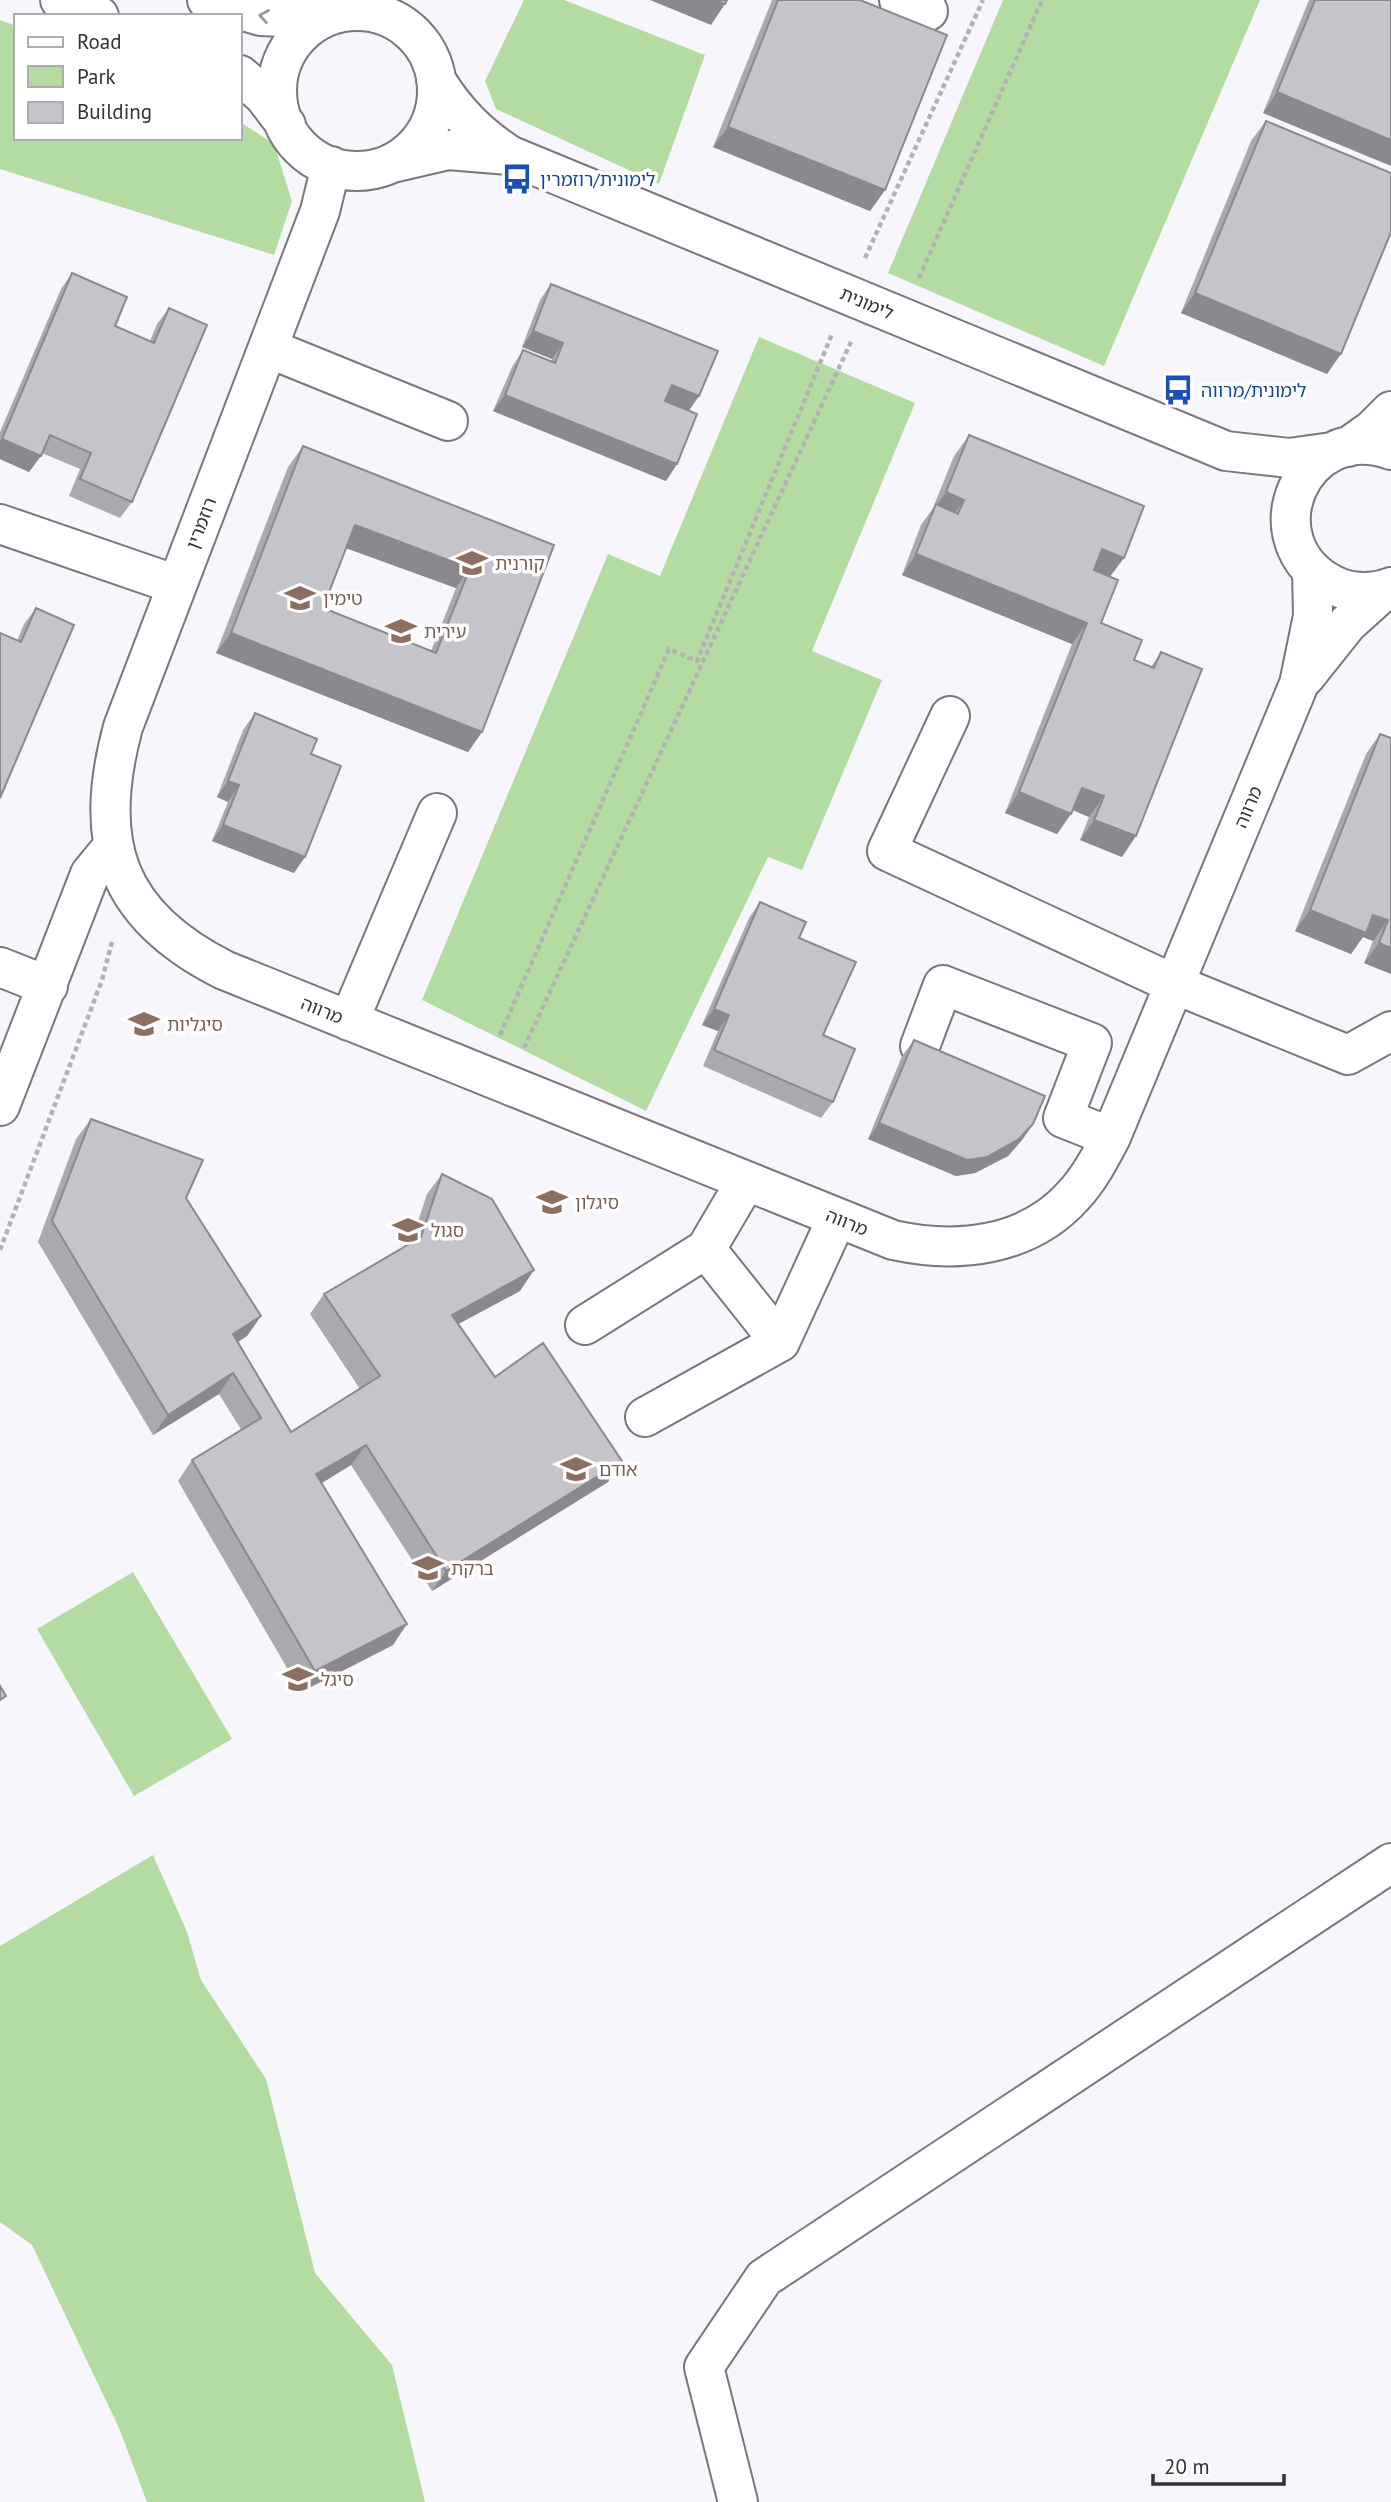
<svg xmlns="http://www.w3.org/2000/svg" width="1391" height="2502" viewBox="0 0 1391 2502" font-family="'PT Sans','Noto Sans Hebrew',sans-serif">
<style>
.green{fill:#b4dba2}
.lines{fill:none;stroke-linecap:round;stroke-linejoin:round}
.minor-casing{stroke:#79777d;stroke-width:42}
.path{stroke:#b3b1b6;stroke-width:4.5;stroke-dasharray:5 3.5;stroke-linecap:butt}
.minor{stroke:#fff;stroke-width:38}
.wall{fill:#aaa9af;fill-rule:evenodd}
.shaded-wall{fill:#8b898e}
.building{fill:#c6c4cb;stroke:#8b898e;stroke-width:2;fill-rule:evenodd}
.oneway{stroke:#98989a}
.labels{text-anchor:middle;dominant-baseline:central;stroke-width:7;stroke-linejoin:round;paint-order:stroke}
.transit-label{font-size:18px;fill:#164399;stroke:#fff;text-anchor:start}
.street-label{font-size:18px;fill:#323134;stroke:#fff}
.education-label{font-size:18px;fill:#785e54;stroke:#fff;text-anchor:start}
</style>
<rect width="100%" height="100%" fill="#f8f6fd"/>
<path class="green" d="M524,0H564L705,55L659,184L496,109L485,81Z
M1003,0H1260L1104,366L888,273Z
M0,20L16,26V138H240V122L274,144L292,201L274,255L0,169Z
M759,337L915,403L812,651L882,680L802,870L768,857L646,1111L422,1000L608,554L660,576Z
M133,1572L232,1739L134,1796L37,1629Z
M153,1855L187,1932L201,1980L266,2079L315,2273L392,2365L425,2502H147L119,2428L32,2245L0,2222V1946Z"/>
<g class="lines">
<g class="minor-casing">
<path id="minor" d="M60,0L99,16
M207,0L261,16L322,19
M899,0L928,11
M277 91a80 80 0 1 1 160 0a80 80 0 1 1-160 0Z
M240,75L264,96L286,125
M436,80C456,113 478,134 509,155
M392,163L448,150L509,155L1226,451L1289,458L1332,452
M331,166L320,211L123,727C92,842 115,915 224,970L893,1240C957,1254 1027,1247 1073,1196C1089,1179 1100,1158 1111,1137L1299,684L1313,616L1312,570
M268,348L448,421
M1348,447L1372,430L1391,411
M1391,450C1302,418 1249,542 1333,585C1351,594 1373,594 1391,587
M0,524L177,585
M1305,677L1348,623L1386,589
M950,716L887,851L1174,984L1348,1055L1391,1031
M0,967L48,986
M349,1021L437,813
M920,1046L943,985L1092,1043L1063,1118L1111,1137
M0,1106L90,874L113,846
M706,1249L780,1342
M585,1325L706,1249L746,1181
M645,1417L780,1342L837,1218
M738,2502L704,2367L764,2278L1391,1863"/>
</g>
<path class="path" d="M865,258L983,0
M919,278L1042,0
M500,1035L669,649L697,661L832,334
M524,1048L851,342
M0,1250L102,980L112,942"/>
<use href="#minor" class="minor"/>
</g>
<path class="wall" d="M772,0H860L885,190L870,211L713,147Z
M1309,0H1391L1263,113Z
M1266,121L1327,374L1181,313L1251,141Z
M72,273L115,326L150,341L157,324L169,308L132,502L120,518L69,496L80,469L42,453L29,472L0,459V432L61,289Z
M551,284L689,410L677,464L666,481L493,411L512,367L523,350L551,362L552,359L522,347L540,300Z
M969,435L1110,577L1101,623L1134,660L1151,667L1161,652L1122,857L1080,840L1089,817L1073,810L1057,834L1005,813L1072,644L902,575L921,525L933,508L954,456Z
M303,446L554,545L482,732L468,752L216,653L288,467ZM346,548L456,588L431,651L323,608Z
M36,608L0,798L17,641L24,624Z
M255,713L311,754L294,873L212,841L228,802L217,797L243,730Z
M1380,734L1391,974L1364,963L1373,941L1363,937L1351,954L1295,931L1366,754Z
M760,902L799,938L823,1035L833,1102L821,1118L703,1066L718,1031L702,1025L749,918Z
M914,1040L1033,1124L1022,1140L1008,1156L975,1173L956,1176L868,1139L902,1056Z
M91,1119L186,1198L261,1316L247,1336L237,1342L291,1432L360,1389L310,1314L324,1294L411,1243L427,1194L442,1174L520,1291L458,1324L495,1377L622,1461L608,1482L432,1591L351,1465L322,1483L393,1645L301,1692L178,1481L192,1460L242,1431L219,1394L153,1435L38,1242L76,1139Z"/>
<path class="shaded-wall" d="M650,0H715L725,4L711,25Z
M1277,92L1391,140V166L1263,113Z
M728,127L885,190L870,211L713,147Z
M1195,293L1341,354L1327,374L1181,313Z
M533,331L563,343L552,359L522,347Z
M672,385L699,396L688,412L660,401Z
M505,395L677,464L666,481L493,411Z
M2,439L41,456L29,472L0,459V441Z
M946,492L964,500L950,520L934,509Z
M355,525L470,568L456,588L340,546Z
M1102,549L1124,558L1109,578L1088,570Z
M916,554L1087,623L1072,644L902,575Z
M231,633L482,732L468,752L216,653Z
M228,781L239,785L228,802L217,797Z
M1082,788L1104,796L1089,817L1068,808Z
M1019,792L1071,814L1057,834L1005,813Z
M1094,820L1136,836L1122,857L1080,840Z
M223,825L305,857L294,873L212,841Z
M1310,910L1373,915L1388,920L1373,941L1363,937L1351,954L1295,931Z
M1379,943L1391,948V974L1364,963Z
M714,1009L729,1015L718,1031L702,1025Z
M879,1123L1033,1124L1022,1140L1008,1156L975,1173L956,1176L868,1139Z
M534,1270L520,1291L438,1335L452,1315Z
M261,1316L247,1336L218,1355L233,1334Z
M233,1373L219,1394L153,1435L168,1415Z
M366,1445L351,1465L302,1495L316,1474Z
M622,1461L608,1482L432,1591L446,1571Z
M407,1624L393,1645L301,1692L315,1671Z"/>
<path class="building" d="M715,0H727L725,4Z
M778,0H860L947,35L885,190L728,127Z
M1315,0H1391V140L1277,92Z
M1266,121L1391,173V232L1341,354L1195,293Z
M72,273L127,297L115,326L154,343L169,308L207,325L132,502L80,479L91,453L50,435L41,456L2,439Z
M551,284L718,351L699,396L672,385L665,401L697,414L677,464L505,395L523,350L555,363L563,343L533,331Z
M969,435L1144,506L1124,558L1102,549L1094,570L1118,580L1101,623L1142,640L1134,660L1154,668L1161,652L1202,669L1136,836L1094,820L1104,796L1082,788L1071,814L1019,792L1087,623L916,554L936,504L958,514L964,500L946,492Z
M303,446L554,545L482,732L231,633ZM355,525L470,568L436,653L323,608Z
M36,608L74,625L0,798V633L21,642Z
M255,713L317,739L311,754L341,766L305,857L223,825L239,785L228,781Z
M1380,734L1391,738V948L1379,943L1388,920L1373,915L1366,933L1310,910Z
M760,902L806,922L799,938L856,962L823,1035L855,1049L833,1102L714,1050L729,1015L714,1009Z
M914,1040L1045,1096L1033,1124L1019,1139L987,1157L967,1160L879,1123Z
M91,1119L203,1160L186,1198L261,1316L233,1334L291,1432L380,1376L324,1294L421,1237L442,1174L492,1199L534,1270L452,1315L495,1377L543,1343L622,1461L446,1571L366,1445L316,1474L407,1624L315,1671L192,1460L261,1418L233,1373L168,1415L52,1221Z
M0,1686L6,1696L0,1700Z"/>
<defs><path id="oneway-chevron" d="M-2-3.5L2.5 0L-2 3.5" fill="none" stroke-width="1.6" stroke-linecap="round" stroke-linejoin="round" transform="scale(1.75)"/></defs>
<use class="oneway" href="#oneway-chevron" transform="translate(264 16) rotate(-171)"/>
<defs>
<g id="bus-bare" transform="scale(2.415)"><path d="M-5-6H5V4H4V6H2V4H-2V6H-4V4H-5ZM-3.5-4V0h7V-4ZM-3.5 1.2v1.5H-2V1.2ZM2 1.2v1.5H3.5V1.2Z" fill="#1a4fb4" stroke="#fff" stroke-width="2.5" paint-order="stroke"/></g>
<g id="school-bare" transform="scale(2.415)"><path d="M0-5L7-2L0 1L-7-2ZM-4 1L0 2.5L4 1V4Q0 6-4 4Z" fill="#8d6e63" stroke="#fff" stroke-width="2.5" paint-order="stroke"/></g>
</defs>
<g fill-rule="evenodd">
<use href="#bus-bare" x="517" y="179"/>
<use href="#bus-bare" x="1178" y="390"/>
<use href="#school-bare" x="472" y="563"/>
<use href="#school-bare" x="300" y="598"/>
<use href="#school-bare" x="401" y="631"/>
<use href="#school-bare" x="144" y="1024"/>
<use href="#school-bare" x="552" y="1202"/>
<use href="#school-bare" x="408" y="1230"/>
<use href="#school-bare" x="576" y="1469"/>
<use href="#school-bare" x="428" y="1568"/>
<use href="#school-bare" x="298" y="1679"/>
</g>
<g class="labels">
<g class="transit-label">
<text x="540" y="179">לימונית/רוזמרין</text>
<text x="1201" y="390">לימונית/מרווה</text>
</g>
<g class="street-label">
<text transform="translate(867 303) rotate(23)">לימונית</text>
<text transform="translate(201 523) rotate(-69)">רוזמרין</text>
<text transform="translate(1248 807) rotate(-67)">מרווה</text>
<text transform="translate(322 1010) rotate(22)">מרווה</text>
<text transform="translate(847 1222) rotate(22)">מרווה</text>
</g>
<g class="education-label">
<text x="495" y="563">קורנית</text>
<text x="323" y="598">טימין</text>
<text x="424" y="631">עירית</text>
<text x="167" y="1024">סיגליות</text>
<text x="575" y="1202">סיגלון</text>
<text x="431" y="1230">סגול</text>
<text x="599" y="1469">אודם</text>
<text x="451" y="1568">ברקת</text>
<text x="321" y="1679">סיגל</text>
</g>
</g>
<rect x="14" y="14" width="228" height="126" fill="#ffffff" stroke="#adadae" stroke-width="2"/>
<rect x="28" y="37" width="35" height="10" fill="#ffffff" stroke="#adadae" stroke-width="2"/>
<text x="77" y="49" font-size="21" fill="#323134">Road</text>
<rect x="28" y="66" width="35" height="21" fill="#b4dba2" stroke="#adadae" stroke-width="2"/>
<text x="77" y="84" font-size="21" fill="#323134">Park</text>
<rect x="28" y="102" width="35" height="21" fill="#c6c4cb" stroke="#adadae" stroke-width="2"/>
<text x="77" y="119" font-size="21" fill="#323134">Building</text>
<path d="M1153 2474v10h131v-10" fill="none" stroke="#323134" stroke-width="3.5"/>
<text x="1164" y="2474" font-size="21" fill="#323134" stroke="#ffffff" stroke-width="5" paint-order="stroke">20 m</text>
</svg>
